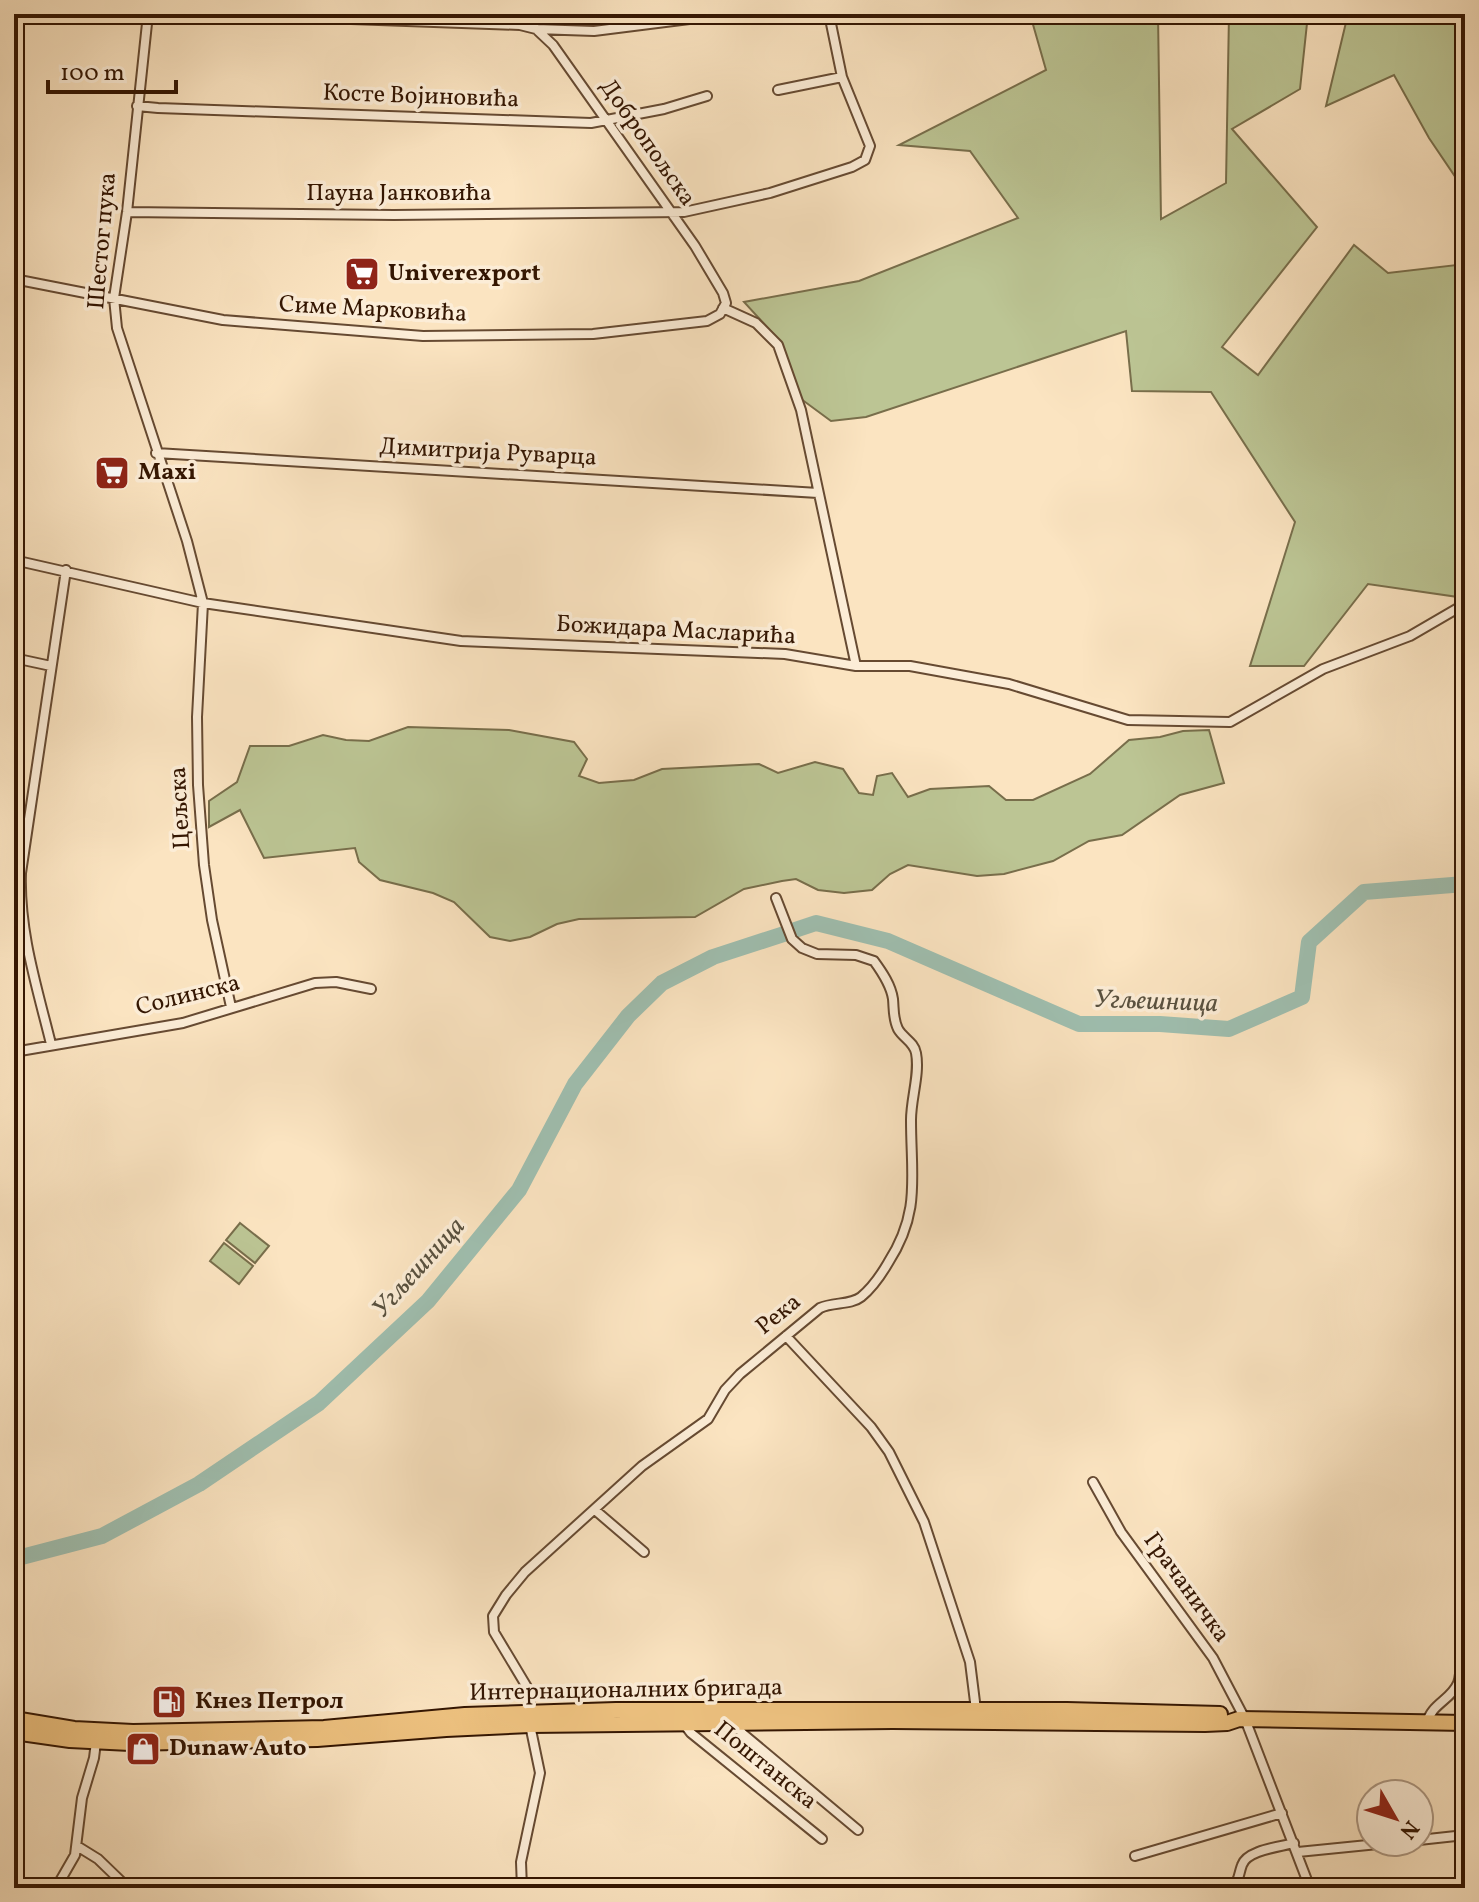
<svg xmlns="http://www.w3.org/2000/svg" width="1479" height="1902" viewBox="0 0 1479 1902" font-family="Vollkorn,serif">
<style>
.green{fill:#bcc594;stroke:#786e4b;stroke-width:2}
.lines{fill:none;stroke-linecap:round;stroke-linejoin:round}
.river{stroke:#9fbfb0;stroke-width:16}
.minor-casing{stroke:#664a32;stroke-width:12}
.primary-casing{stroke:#341602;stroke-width:18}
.minor{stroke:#fcedd7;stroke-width:8}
.primary{stroke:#eec280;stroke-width:14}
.labels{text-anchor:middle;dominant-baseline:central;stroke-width:7;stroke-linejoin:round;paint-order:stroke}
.street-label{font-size:24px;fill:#341602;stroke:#fcedd7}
.poi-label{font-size:24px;font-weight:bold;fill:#341602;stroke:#fcedd7;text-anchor:start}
.water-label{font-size:26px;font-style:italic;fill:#59513f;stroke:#fcedd7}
</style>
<rect width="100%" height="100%" fill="#fbe4c1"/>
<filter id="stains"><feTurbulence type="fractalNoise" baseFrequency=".0025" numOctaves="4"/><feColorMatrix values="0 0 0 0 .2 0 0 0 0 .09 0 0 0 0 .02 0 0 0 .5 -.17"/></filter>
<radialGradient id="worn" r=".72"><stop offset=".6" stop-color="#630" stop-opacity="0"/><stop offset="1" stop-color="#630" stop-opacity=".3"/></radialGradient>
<path class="green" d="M1030,14H1158L1161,219L1226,183L1229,14H1308L1300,89L1232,129L1317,227L1222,347L1258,375L1354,245L1388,273L1465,264V598L1368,584L1304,666H1250L1295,522L1211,392L1132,391L1126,331L866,417L831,421L797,396L780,341L744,302L859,281L1018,218L970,151L899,145L1046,70Z
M1348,14H1465V213L1460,184L1429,138L1394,75L1326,106Z
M408,727L509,730L574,742L587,759L579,776L599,783L634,780L662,769L759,764L778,773L815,762L843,769L859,793L873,795L877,776L892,773L908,797L930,789L989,786L1006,800H1033L1090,774L1129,740L1160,737L1183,731L1209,730L1224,783L1180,795L1122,835L1089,841L1053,861L1004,874L977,876L908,865L890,874L872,890L844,893L818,890L796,879L782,881L744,889L695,917L579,919L557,924L530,937L510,941L490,937L454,902L433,893L380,880L359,862L355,848L264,858L240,810L209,827V801L237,782L250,746H289L323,735L346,740L369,741Z
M240,1223L269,1246L255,1263L226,1240Z
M224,1243L253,1266L239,1284L210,1261Z"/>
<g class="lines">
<path class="river" d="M792,931L816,923L888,941L1079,1024H1160L1229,1029L1302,997L1309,942L1364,892L1465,884
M14,1559L102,1536L199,1484L319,1403L428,1301L519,1190L575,1084L628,1016L662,983L713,957L787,933"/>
<g class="minor-casing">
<path id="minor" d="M95,14H166
M148,14L127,212L114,298L117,328L187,541L203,603L197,717L198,785L204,865L212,920L231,1007
M211,14L520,25L536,29L594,31L729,14
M778,90L842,77
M137,106L158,108L591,123L664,109L707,96
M127,212L394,215L684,212L770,193L852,167L865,160L870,146L842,77L829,14
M14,279L223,320L423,336L593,334L707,321L720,314L726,303L723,293L695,246L553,45L536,29L526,14
M723,308L756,323L778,345L801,410L856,666
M156,453L818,493
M14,560L203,603L461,641L785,654L856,666H910L1009,684L1128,720L1230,722L1323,669L1410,636L1465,604
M14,658L51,666
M51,1044C37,987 19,932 21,873L66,570
M14,1052L183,1023L315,983L336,982L371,989
M786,1336L871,1427L889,1452L924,1522L970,1662L976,1710
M1093,1482L1121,1532L1213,1658L1245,1719L1310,1888
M595,1510L644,1552
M529,1712L530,1692L494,1632L493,1616L506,1595L525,1572L642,1466L708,1419L725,1390L740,1374L820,1308C833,1302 851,1305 861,1297C872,1288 881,1275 888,1263C921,1212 911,1177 911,1120C911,1098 920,1074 916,1053C914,1042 903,1038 898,1029C893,1019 894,1010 893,999C891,985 882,972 874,961L856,955L817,954L802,948L792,939L776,898
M1427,1723C1431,1704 1451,1700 1458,1683C1465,1664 1455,1643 1465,1625
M684,1724L691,1733L822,1839
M735,1724L742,1733L858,1830
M1419,1840L1465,1835
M77,1846L98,1859L128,1888
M1298,1852L1398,1842
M1135,1856L1282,1813
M56,1888L75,1855L82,1798L94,1758L96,1742
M522,1888L521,1862L540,1773L530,1725
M1231,1888C1240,1880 1238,1876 1242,1865C1247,1850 1280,1847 1294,1843"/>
</g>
<g class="primary-casing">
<path id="primary" d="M14,1719L74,1729L133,1732L324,1728L465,1715L616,1710H1067L1220,1714
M14,1732L70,1740L130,1743L317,1739L446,1729L530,1725L893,1721L1205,1724L1227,1723L1239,1719L1465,1723"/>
</g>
<use href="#minor" class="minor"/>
<use href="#primary" class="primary"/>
</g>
<defs>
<g id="supermarket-square" transform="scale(1.8)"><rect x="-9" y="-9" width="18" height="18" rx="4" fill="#8f2418" stroke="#fcedd7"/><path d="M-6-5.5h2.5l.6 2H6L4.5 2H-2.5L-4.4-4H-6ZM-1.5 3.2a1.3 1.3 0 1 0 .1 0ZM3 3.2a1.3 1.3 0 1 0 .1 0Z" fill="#fff"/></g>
<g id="fuel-square" transform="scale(1.8)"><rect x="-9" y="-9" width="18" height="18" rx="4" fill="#8f2418" stroke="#fcedd7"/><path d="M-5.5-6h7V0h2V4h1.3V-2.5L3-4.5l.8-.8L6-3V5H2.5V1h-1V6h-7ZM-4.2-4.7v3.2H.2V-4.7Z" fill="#fff"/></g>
<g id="shop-square" transform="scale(1.8)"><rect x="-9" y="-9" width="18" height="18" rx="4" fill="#8f2418" stroke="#fcedd7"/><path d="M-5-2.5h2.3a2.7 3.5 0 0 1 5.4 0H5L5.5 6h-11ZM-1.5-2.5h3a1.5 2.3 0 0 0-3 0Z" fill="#fff"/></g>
</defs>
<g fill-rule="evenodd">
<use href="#supermarket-square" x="362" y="274"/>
<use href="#supermarket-square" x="112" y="473"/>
<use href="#fuel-square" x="169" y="1702"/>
<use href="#shop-square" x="143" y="1749"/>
</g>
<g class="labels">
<g class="street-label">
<text transform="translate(421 97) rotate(2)">Косте Војиновића</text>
<text transform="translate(647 143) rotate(55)">Добропољска</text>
<text x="399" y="194">Пауна Јанковића</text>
<text transform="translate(103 241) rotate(-85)">Шестог пука</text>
<text transform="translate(373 310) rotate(3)">Симе Марковића</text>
<text transform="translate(488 453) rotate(3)">Димитрија Руварца</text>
<text transform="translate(676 631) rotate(3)">Божидара Масларића</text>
<text transform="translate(181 808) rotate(-93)">Цељска</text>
<text transform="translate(188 996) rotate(-14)">Солинска</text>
<text transform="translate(779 1315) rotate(-39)">Река</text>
<text transform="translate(1186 1588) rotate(54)">Грачаничка</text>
<text transform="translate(626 1691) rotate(-1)">Интернационалних бригада</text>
<text transform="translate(765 1766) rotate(39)">Поштанска</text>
</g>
<g class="poi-label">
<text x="388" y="274">Univerexport</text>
<text x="138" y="473">Maxi</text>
<text x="195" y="1702">Кнез Петрол</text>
<text x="169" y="1749">Dunaw Auto</text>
</g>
<g class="water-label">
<text transform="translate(1156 1002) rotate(2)">Угљешница</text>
<text transform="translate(419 1268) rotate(-48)">Угљешница</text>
</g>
</g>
<rect width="1479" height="1902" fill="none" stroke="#fbe4c1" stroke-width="48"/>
<rect x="16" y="16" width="1447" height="1870" fill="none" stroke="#341602" stroke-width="4"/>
<rect x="24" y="24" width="1431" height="1854" fill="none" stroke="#341602" stroke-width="2"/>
<g transform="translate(1395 1818) rotate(129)"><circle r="38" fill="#fcedd7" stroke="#ac9782" stroke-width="2"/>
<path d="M0-6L14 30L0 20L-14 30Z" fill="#8f2418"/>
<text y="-12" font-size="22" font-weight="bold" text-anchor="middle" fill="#341602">N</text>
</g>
<path d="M48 80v12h128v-12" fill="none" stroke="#341602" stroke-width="4"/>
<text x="60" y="80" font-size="24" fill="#341602" stroke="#fcedd7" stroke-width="6" paint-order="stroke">100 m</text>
<rect width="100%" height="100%" filter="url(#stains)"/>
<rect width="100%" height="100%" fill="url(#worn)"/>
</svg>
